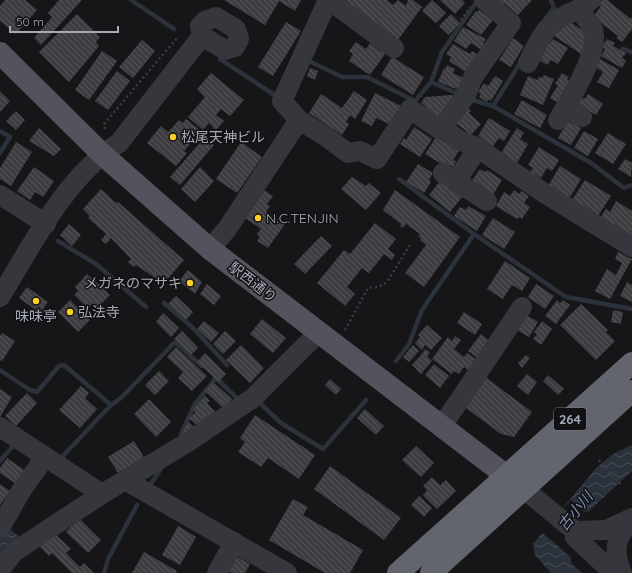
<svg xmlns="http://www.w3.org/2000/svg" width="632" height="573" viewBox="0 0 632 573" font-family="Quicksand,'Noto Sans JP',sans-serif">
<style>
.water{fill:url(#water-waves)}
.pier{fill:#161518}
.lines{fill:none;stroke-linecap:round;stroke-linejoin:round}
.stream{stroke:#2b323c;stroke-width:4.5}
.building{fill:url(#building-back-hatch)}
.path{stroke:#3c3d44;stroke-width:2.5;stroke-dasharray:2 3;stroke-linecap:butt}
.minor{stroke:#36363d;stroke-width:20}
.major{stroke:#52535c;stroke-width:22}
.highway{stroke:#62646e;stroke-width:22}
.poi-dot{fill:#face2b;stroke:#111012;stroke-width:1.5}
.labels{text-anchor:middle;dominant-baseline:central;stroke-width:3;stroke-linejoin:round;paint-order:stroke}
.shield{fill:#111012;stroke:#7a7c86;stroke-width:1}
.shield-label{font-size:13px;font-weight:bold;fill:#a7aab8}
.poi-label{font-size:14px;fill:#a7aab8;stroke:#111012;text-anchor:start}
.street-label{font-size:14px;fill:#a7aab8;stroke:#111012}
.water-label{font-size:15px;font-style:italic;fill:#7c93b5;stroke:#111012}
</style>
<defs>
<pattern id="water-waves" width="16" height="10" patternUnits="userSpaceOnUse"><rect width="16" height="10" fill="#2b323c"/><path d="M0 5q4-4 8 0t8 0" fill="none" stroke="#474d56"/></pattern>
<pattern id="building-back-hatch" width="6" height="6" patternUnits="userSpaceOnUse"><rect width="6" height="6" fill="#3d3d42"/><path d="M-1 5l2 2M0 0l6 6M5-1l2 2" fill="none" stroke="#56565b"/></pattern>
</defs>
<rect width="100%" height="100%" fill="#161518"/>
<path class="water" d="M632,445V471L589,511L584,512L556,544L571,558V563L582,573H551L535,555L533,544L596,468L613,454Z
M9,528L22,539L0,561V535Z"/>
<path class="pier" d="M571,500L584,512L556,544L541,532Z"/>
<g class="lines">
<path class="stream" d="M131,0L174,29
M546,18L554,8L551,0
M623,49L632,52
M220,59L276,96L277,93
M305,59L342,77H367L415,101L431,82L442,52L478,0
M431,82L461,95
M469,99L493,106L591,163L624,188L632,185
M493,106L522,60
M0,131L10,137L0,153
M399,179L474,234L566,297L632,309
M58,241L96,264L146,307
M164,303L193,328L227,365
M396,361L409,344L422,310L474,234
M0,370L30,390L37,392L59,366L64,365L111,405
M215,377L238,399
M262,405L281,423L323,449L366,400
M181,434L195,404L216,378
M61,458L111,405L121,398L174,343H176L202,366
M0,461L14,445L16,447
M149,487L162,467
M104,573L108,559L137,505"/>
</g>
<path class="building" d="M5,0H25L37,10L16,34L0,21V6Z
M59,0H82L41,45L34,38L52,17L48,13Z
M224,0H301L295,11L279,1L265,25Z
M346,0H387L393,5L398,0L406,6L408,0H413L422,7L395,44V40Z
M432,0L446,13L436,23L422,11Z
M440,0H462L465,3L455,14Z
M492,0H532L518,15L504,3L500,8Z
M602,0H607L631,19L632,17V29L622,42L616,38L618,36L593,17L601,6L598,5Z
M479,10L493,20L481,35L466,25L476,11L477,12Z
M77,14L100,37L96,42L99,46L69,82L39,52Z
M451,14L460,23L449,35L439,26Z
M567,20L590,35L581,54L553,35Z
M286,22L301,31L273,76L258,67Z
M463,27L486,39L483,43L487,46L483,51L471,43L466,49L454,41Z
M513,38L524,46L511,67L499,60Z
M553,39L568,48L558,64L551,60L547,65L539,60L546,49L544,48L548,41L550,43Z
M607,39L615,43L613,46L626,53L622,58L626,61L622,68L601,56L605,49L602,47Z
M142,40L155,51L133,78L119,67Z
M356,42L366,49L370,43L385,54L370,75L349,61L353,54L349,51Z
M453,44L470,54L472,51L480,56L469,74L449,61L451,57L446,54Z
M102,51L117,61L89,100L75,90Z
M392,57L424,77L413,95L381,75Z
M600,59L619,70L609,88L597,82L603,72L595,67Z
M447,65L455,69L453,73L465,79L459,90L438,82L444,68L445,69Z
M310,68L318,71L315,80L307,76Z
M117,71L130,81L108,110L95,101Z
M211,73L244,100L230,116L221,109L216,115L224,121L216,130L209,123L203,130L188,117L205,97L197,89Z
M562,73L569,77L567,80L573,84L560,104L550,98L558,85L555,84Z
M544,75L554,79L543,105L520,95L528,76L537,80L539,77L542,78Z
M495,76L503,81L491,101L489,99L487,102L479,97L481,94L478,92L484,83L488,86Z
M0,91L10,101L0,112Z
M354,91L367,100L355,119L350,115L346,122L349,124L342,135L309,113L321,94L342,108Z
M375,93L403,107L394,126L376,118L372,126L361,121Z
M588,94L603,104L596,115L577,103L581,97L585,99Z
M452,95L456,98L438,123L422,112L426,107L421,103L425,97Z
M522,100L547,115L540,128L514,114Z
M465,105L471,111L469,113L481,124L471,135L452,120Z
M16,111L25,120L16,130L6,121Z
M489,118L510,131L504,141L499,138L493,146L478,136Z
M186,119L201,131L184,151L187,153L176,166L147,143L161,126L168,132L179,120L183,123Z
M568,121L581,128L571,145L558,138Z
M414,127L432,139L420,157L400,144L404,138L406,140Z
M39,128L61,149L54,156L29,141Z
M517,128L524,133L520,139L528,144L517,163L501,153Z
M584,131L598,139L588,156L574,148Z
M608,133L626,144L613,164L595,153Z
M205,137L214,145L180,185L170,177Z
M436,137L459,151L453,160L456,161L453,167L450,165L448,168L425,154Z
M16,142L32,152L11,186L0,179V168Z
M241,142L262,157L237,193L216,179Z
M539,147L559,160L552,171L547,168L541,178L530,172L533,168L528,165Z
M625,159L632,163L631,177L618,169Z
M418,164L433,173L429,180L431,182L424,193L406,182Z
M560,166L581,179L569,199L548,186Z
M34,167L54,181L43,197L35,192L30,200L17,191Z
M200,167L214,181L195,202L181,189Z
M480,169L485,172L487,170L502,180L493,195L471,182Z
M352,177L366,186L369,183L381,193L366,210L341,189Z
M585,180L611,196L598,216L572,200Z
M440,181L462,197L450,212L429,195Z
M261,188L273,196L267,204L270,206L266,212L272,216L270,220L275,223L277,219L285,224L268,248L257,241L260,237L257,234L261,229L242,216Z
M101,189L116,203L118,202L184,260L166,281L160,276L157,279L136,265L134,267L128,262L131,259L111,238L106,244L101,240L106,234L88,218L90,216L83,209Z
M395,190L460,237L424,287L405,273L426,245L420,240L421,238L418,236L420,234L406,224L403,228L400,226L401,224L383,210Z
M514,190L519,194L521,191L529,196L524,203L530,207L522,219L519,217L517,219L496,206L504,192L510,196Z
M616,201L632,211V237L600,218L606,209L610,212Z
M468,206L486,216L477,231L454,216L460,207L466,210Z
M493,218L515,232L504,249L482,235Z
M375,223L396,239L388,249L395,255L392,260L384,254L369,273L362,268L347,287L355,294L345,306L317,283L344,250L350,254Z
M69,224L81,235L72,246L60,235Z
M321,236L332,246L305,274L294,264Z
M618,252L632,259L610,299L595,291L607,269L616,275L622,263L615,259Z
M505,261L530,278L522,291L512,285L503,299L487,289Z
M188,270L202,282L195,294L179,281Z
M87,274L110,295L97,308L92,304L88,308L74,295L78,291L75,287Z
M627,282L632,285V302L620,296Z
M207,284L221,296L214,305L200,294Z
M536,284L554,296L545,309L528,297Z
M27,287L48,302L40,313L19,298Z
M176,296L193,312L186,320L168,304Z
M70,300L90,320L78,332L58,312Z
M557,300L560,303L563,300L570,305L556,324L545,316Z
M581,304L608,330L606,332L615,341L596,360L560,325Z
M613,310L623,312L621,324L611,322Z
M464,312L482,324L475,335L457,323Z
M163,313L179,328L171,337L156,322Z
M526,315L538,322L529,337L517,330Z
M262,319L286,338L273,353L250,334Z
M204,321L219,333L211,342L197,329Z
M542,321L552,329L541,345L533,339L537,334L534,332Z
M427,325L442,338L431,350L425,345L422,350L415,343L420,337L418,335Z
M182,331L198,348L191,355L174,339Z
M225,331L236,341L223,354L213,344Z
M2,333L15,341L2,361L0,360V336Z
M481,334L492,343L479,359L468,351Z
M455,336L461,340L454,349L464,357L467,353L478,361L470,372L464,367L459,374L454,371L452,374L432,359L448,337L452,341Z
M241,345L264,368L250,383L226,360Z
M413,345L419,351L409,362L403,357Z
M176,347L207,376L192,391L178,378L183,372L167,357Z
M426,349L430,353L427,356L432,361L421,374L412,365Z
M205,353L226,374L219,382L197,362Z
M526,355L530,358L522,368L518,363Z
M434,364L449,376L440,388L425,375Z
M159,371L169,381L155,395L145,385Z
M527,374L537,382L528,395L517,386Z
M548,375L564,389L558,395L543,381Z
M484,376L532,412L514,437L501,434L462,405Z
M330,379L341,389L336,395L325,385Z
M213,382L232,399L224,409L205,391Z
M81,386L89,393L85,398L97,409L80,428L59,410Z
M0,389L12,397L0,417Z
M27,393L37,403L16,426L5,416Z
M205,396L210,401L207,403L217,414L199,427L189,418L196,412L193,409Z
M149,399L171,422L156,437L134,414Z
M365,409L384,426L376,435L357,418Z
M255,415L315,455L299,479L268,458L261,467L238,452L245,442L240,438Z
M188,422L197,430L179,438Z
M134,441L144,457L118,473L108,457Z
M416,446L434,463L421,477L402,460Z
M7,458L27,472L18,485L0,473V468Z
M330,466L401,518L384,540L314,489Z
M432,477L440,485L446,480L456,491L437,509L423,495L427,490L423,486Z
M0,484L10,491L0,505Z
M419,496L432,508L424,517L411,505Z
M293,499L308,507L303,515L363,550L350,573H325L269,540Z
M79,518L101,540L88,553L66,532Z
M178,526L196,537L180,565L162,555Z
M53,532L71,549L66,553L80,567L84,563L94,573H72L52,553L49,556L39,546Z
M144,552L177,571L176,573H132Z
M234,555L250,564L245,573H232L225,569Z"/>
<g class="lines">
<path class="path" d="M461,20L470,7
M105,129L104,124L177,38
M345,330L368,288L379,287L387,282L410,245
M599,460L621,485"/>
<path class="minor" d="M329,0L394,48
M528,63C537,44 544,26 564,16C574,11 583,8 591,0
M565,108C575,91 600,49 593,30C590,22 583,17 580,9
M299,120L325,136L348,153L360,151L377,159L410,109L439,129L442,128L459,140L478,148L544,193L632,247
M558,120L565,108L582,117
M442,128L466,95L473,77L511,23L484,0
M443,173L487,201
M456,181L478,148
M0,195L46,224
M210,249L227,229L299,120L282,101L328,0
M0,297C33,244 65,177 119,143L202,36L200,26L205,21L216,17L236,29L239,39L235,47L225,50L202,36
M442,426L522,307
M0,427L102,494
M125,480L287,573
M524,489L575,531V537L609,569L617,573
M0,528L21,491L45,457
M575,531L606,530L632,518
M0,570L14,552L26,544L102,494L188,442L253,398L318,333
M217,573L234,542
M622,573C612,549 616,538 632,518"/>
<path class="major" d="M0,53L102,154L210,249L521,487"/>
<path class="highway" d="M398,573L632,363
M431,573L632,391"/>
</g>
<g class="poi-dot">
<circle cx="173" cy="137" r="4"/>
<circle cx="258" cy="218" r="4"/>
<circle cx="190" cy="283" r="4"/>
<circle cx="36" cy="301" r="4"/>
<circle cx="70" cy="312" r="4"/>
</g>
<g class="labels">
<rect class="shield" x="554" y="408" width="32" height="22" rx="3"/>
<g class="shield-label">
<text x="570" y="419">264</text>
</g>
<g class="poi-label">
<text x="181" y="137">松尾天神ビル</text>
<text x="266" y="218">N.C.TENJIN</text>
<text x="182" y="283" text-anchor="end">メガネのマサキ</text>
<text x="78" y="312">弘法寺</text>
<text x="36" y="316" text-anchor="middle">味味亭</text>
</g>
<g class="street-label">
<text transform="translate(253 282) rotate(38)">駅西通り</text>
</g>
<g class="water-label">
<text transform="translate(575 511) rotate(-51)">古小川</text>
</g>
</g>
<path d="M10 26v6h108v-6" fill="none" stroke="#a7aab8" stroke-width="2"/>
<text x="16" y="26" font-size="12" fill="#a7aab8" stroke="#111012" stroke-width="3" paint-order="stroke">50 m</text>
</svg>
